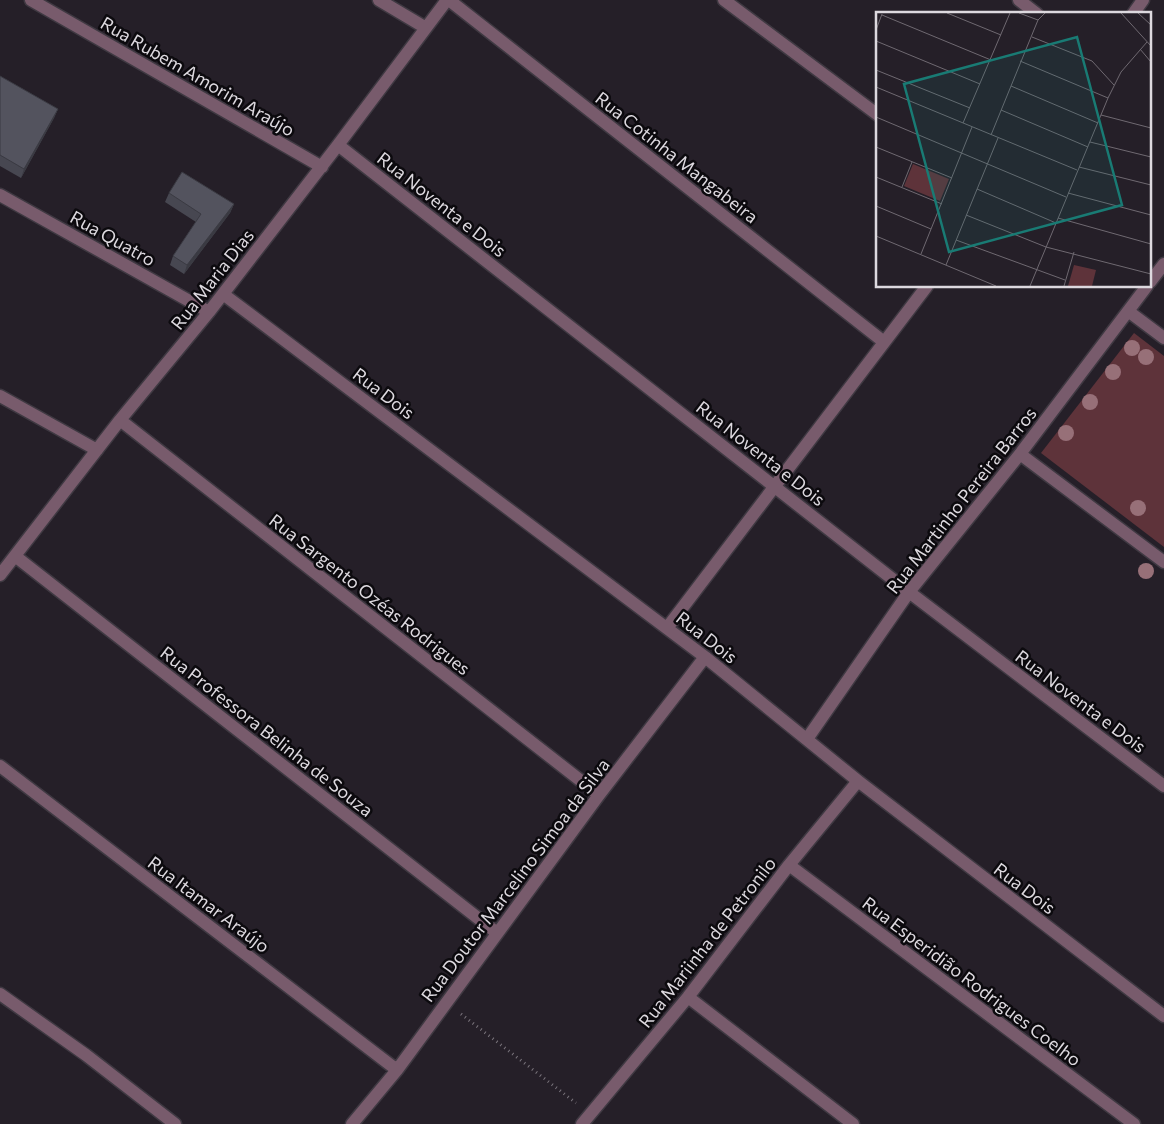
<svg xmlns="http://www.w3.org/2000/svg" width="1164" height="1124" viewBox="0 0 1164 1124" font-family="Commissioner,sans-serif">
<style>
.green{fill:#5e333a}
.lines{fill:none;stroke-linecap:round;stroke-linejoin:round}
.street-casing{stroke:#3f3942;stroke-width:15}
.path{stroke:#7b757d;stroke-width:3;stroke-dasharray:1 4;stroke-linecap:butt}
.street{stroke:#785b6c;stroke-width:12}
.tree{fill:#977078}
.wall{fill:#474751}
.shaded-wall{fill:#3a3a42}
.building{fill:#53535e;stroke:#3a3a42}
.labels{text-anchor:middle;dominant-baseline:central;stroke-width:5;stroke-linejoin:round;paint-order:stroke}
.street-label{font-size:18px;fill:#ddd9df;stroke:#0c0a0e}
.inset-road{fill:none;stroke:#6f6971;stroke-width:1}
.view{fill:#197b74;fill-opacity:0.15;stroke:#197b74;stroke-width:2.5}
.inset-edge{fill:none;stroke:#ddd9df;stroke-width:2.5}
</style>
<rect width="100%" height="100%" fill="#251f28"/>
<path class="green" d="M1134,333L1164,356V547L1041,453Z"/>
<g class="lines">
<g class="street-casing">
<path id="street" d="M31,0L322,167
M379,0L426,28
M449,0L884,342
M724,0L878,115
M1019,0L1037,14
M1133,14L1143,0
M338,145L909,592L1164,786
M0,195L209,312
M1150,282L1164,264
M223,294L705,657L858,781L1164,1016
M1128,311L1164,338
M0,396L97,450
M120,420L599,795
M1020,454L1164,562
M15,556L497,933
M0,575L120,420L209,312L338,145L447,0
M667,628L927,286
M807,739L909,592L1020,454L1147,286
M0,766L397,1070
M789,865L1134,1124
M0,994L86,1055L175,1124
M688,997L853,1124
M352,1124L397,1070L599,795L705,657
M582,1124L688,997L789,865L858,781"/>
</g>
<path class="path" d="M461,1014L576,1103"/>
<use href="#street" class="street"/>
</g>
<g class="tree">
<circle cx="1132" cy="348" r="8"/>
<circle cx="1146" cy="357" r="8"/>
<circle cx="1113" cy="372" r="8"/>
<circle cx="1090" cy="402" r="8"/>
<circle cx="1066" cy="433" r="8"/>
<circle cx="1138" cy="508" r="8"/>
<circle cx="1146" cy="571" r="8"/>
</g>
<path class="wall" d="M0,76L58,109L54,118L21,178L0,166Z
M169,193L234,204L230,213L184,274L170,265L173,256L196,222L165,202Z"/>
<path class="shaded-wall" d="M58,109L54,118L21,178L24,169Z
M234,204L230,213L184,274L187,265Z"/>
<path class="building" d="M0,76L58,109L24,169L0,155Z
M182,172L234,204L187,265L173,256L201,214L169,193Z"/>
<g class="labels">
<g class="street-label">
<text transform="translate(198 76) rotate(30)">Rua Rubem Amorim Araújo</text>
<text transform="translate(677 157) rotate(38)">Rua Cotinha Mangabeira</text>
<text transform="translate(442 204) rotate(38)">Rua Noventa e Dois</text>
<text transform="translate(113 238) rotate(29)">Rua Quatro</text>
<text transform="translate(212 279) rotate(-52)">Rua Maria Dias</text>
<text transform="translate(384 393) rotate(37)">Rua Dois</text>
<text transform="translate(761 453) rotate(38)">Rua Noventa e Dois</text>
<text transform="translate(961 500) rotate(-52)">Rua Martinho Pereira Barros</text>
<text transform="translate(370 594) rotate(38)">Rua Sargento Ozéas Rodrigues</text>
<text transform="translate(707 637) rotate(38)">Rua Dois</text>
<text transform="translate(1081 701) rotate(37)">Rua Noventa e Dois</text>
<text transform="translate(267 731) rotate(38)">Rua Professora Belinha de Souza</text>
<text transform="translate(515 880) rotate(-53)">Rua Doutor Marcelino Simoa da Silva</text>
<text transform="translate(1025 888) rotate(37)">Rua Dois</text>
<text transform="translate(209 904) rotate(37)">Rua Itamar Araújo</text>
<text transform="translate(707 942) rotate(-52)">Rua Mariinha de Petronilo</text>
<text transform="translate(972 981) rotate(37)">Rua Esperidião Rodrigues Coelho</text>
</g>
</g>
<g transform="translate(876 12)">
<rect width="275" height="275" fill="#251f28"/>
<path d="M37,152L73,167L64,189L28,174ZM198,253L220,258L216,274H192Z" fill="#5e333a"/>
<path class="inset-road" d="M71,1L125,23M143,1L162,8M245,1L275,34M262,1L275,13M6,3L115,48M0,18L6,2M156,25L216,49L238,73M0,29L104,72M264,37L275,50M144,49L232,86M0,58L94,96M135,74L222,111M0,75L201,158M125,98L212,135M225,103L275,116M0,105L190,185M87,111L134,1M115,123L162,8L169,1M214,130L275,145M0,135L76,166M203,155L275,173M0,165L66,192M26,175L36,150M101,177L180,211M192,181L275,203M0,194L55,217M90,203L170,235L275,262M182,206L275,232M0,224L120,274M80,228L189,268M45,242L96,115M70,253L122,126M154,274L232,86L245,60L271,30M188,274L198,240"/>
<path class="view" d="M201,25L246,193L73,240L28,72Z"/>
<rect width="275" height="275" class="inset-edge"/>
</g>
</svg>
